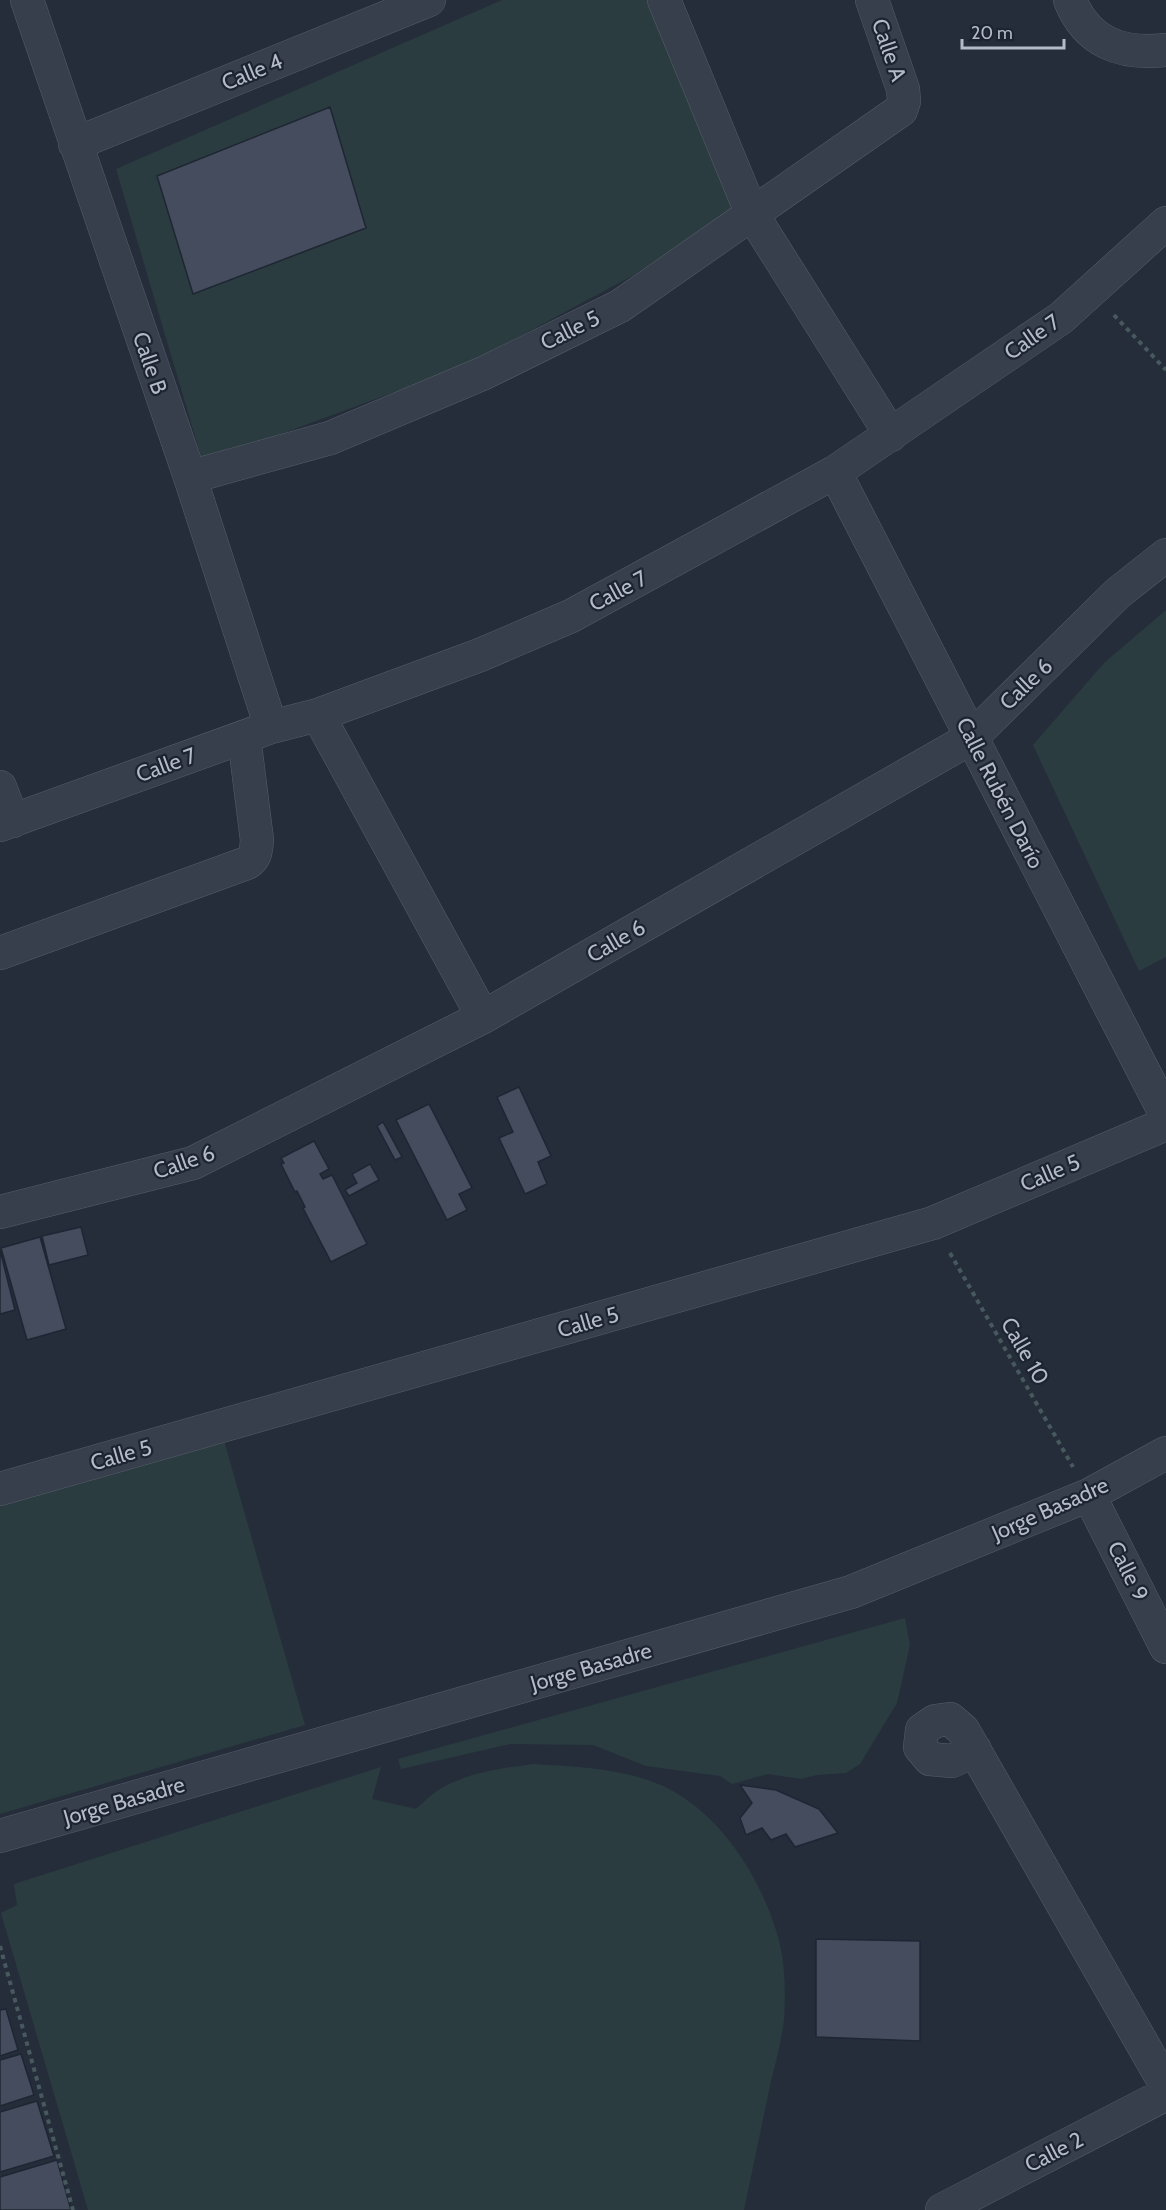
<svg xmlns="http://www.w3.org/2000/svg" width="1166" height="2210" viewBox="0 0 1166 2210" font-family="Cabin,sans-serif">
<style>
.green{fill:#2a3c3f}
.building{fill:#444c5d;stroke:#1f2633;stroke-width:1.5}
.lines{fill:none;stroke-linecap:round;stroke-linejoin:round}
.minor-casing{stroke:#565d6a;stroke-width:34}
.path{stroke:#48595e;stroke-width:4;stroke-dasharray:4.5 4.5;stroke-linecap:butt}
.minor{stroke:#383f4c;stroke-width:33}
.labels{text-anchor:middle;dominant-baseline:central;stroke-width:4.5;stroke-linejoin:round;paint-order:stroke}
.street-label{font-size:22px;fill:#b4bac7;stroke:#1d2431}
</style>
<rect width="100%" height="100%" fill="#252d3b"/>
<path class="green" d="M502,0H653L739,206L632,276L462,367L203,463L116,169Z
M1166,610V957L1139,971L1033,745L1104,663Z
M223,1437L305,1725L0,1814V1505Z
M905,1618L910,1645L897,1703L860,1764L846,1773L817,1775L801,1779L768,1774L732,1784L720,1776L646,1766L593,1745L510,1744L401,1769L398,1759Z
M534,1764C579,1767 626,1768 667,1788C722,1815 762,1880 778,1937C785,1962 786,1993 784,2019C782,2039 776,2061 771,2081C762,2124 753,2167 744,2210H88L1,1913L17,1905L14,1884L381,1767L372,1799L416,1809C424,1802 432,1793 442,1788C469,1772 504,1768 534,1764Z"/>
<path class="building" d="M330,107L366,228L193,294L157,176Z
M519,1087L551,1156L538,1162L547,1184L525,1194L499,1138L513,1132L497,1097Z
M429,1104L472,1188L459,1194L467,1210L447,1220L396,1120Z
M383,1122L402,1157L395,1160L377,1126Z
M314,1141L329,1169L320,1174L323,1179L332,1175L367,1244L331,1262L303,1208L305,1207L297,1191L295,1192L281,1164L284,1163L281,1158Z
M370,1164L379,1180L349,1196L345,1190L357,1183L352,1174Z
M81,1227L88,1255L49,1265L42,1236Z
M40,1237L66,1329L27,1340L1,1248Z
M0,1250L15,1310L0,1314Z
M740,1785L776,1790L819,1809L838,1833L795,1847L786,1834L771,1840L762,1828L746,1835L740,1818L752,1803Z
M816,1939L920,1941V2041L816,2037Z
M6,2009L18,2050L0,2056V2010Z
M21,2054L34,2095L0,2106V2060Z
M37,2101L54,2156L0,2172V2112Z
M57,2160L71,2210H0V2177Z"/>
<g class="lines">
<g class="minor-casing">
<path id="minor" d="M27,0L190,477L271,727
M664,0L752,214L891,435
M1070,0C1087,43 1122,55 1166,50
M75,144L429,0
M835,472L1166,1115
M190,477L330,438L484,373L620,306L901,110L904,101L903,89L872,0
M318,715L483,1017
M0,787L13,821
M0,825L271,727L318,715L480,655L571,616L835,472L1061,318L1166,223
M0,953L247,863C256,857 256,851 257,840L244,737
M0,1212L193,1163L483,1017L971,738L1118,593L1166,555
M0,1489L933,1223L1166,1124
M1089,1495L1166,1647
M975,1750L952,1761L930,1759L920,1747L922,1730L935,1721L950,1719L963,1730L1166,2085
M0,1836L851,1592L1089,1495L1166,1453
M942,2210L1166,2094"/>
</g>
<path class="path" d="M1114,315L1166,370
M950,1253L1073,1467
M0,1946L73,2210"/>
<use href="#minor" class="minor"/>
</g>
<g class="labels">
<g class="street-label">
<text transform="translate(889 50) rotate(71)">Calle A</text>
<text transform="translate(252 72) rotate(-22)">Calle 4</text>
<text transform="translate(570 330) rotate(-26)">Calle 5</text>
<text transform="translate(1032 337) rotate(-35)">Calle 7</text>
<text transform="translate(150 363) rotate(71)">Calle B</text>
<text transform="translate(618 591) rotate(-28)">Calle 7</text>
<text transform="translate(1026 684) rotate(-44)">Calle 6</text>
<text transform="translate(166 765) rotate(-20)">Calle 7</text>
<text transform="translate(1000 793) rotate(63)">Calle Rubén Darío</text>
<text transform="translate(616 941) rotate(-30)">Calle 6</text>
<text transform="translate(184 1162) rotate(-19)">Calle 6</text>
<text transform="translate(1050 1173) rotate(-23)">Calle 5</text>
<text transform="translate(588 1322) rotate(-16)">Calle 5</text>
<text transform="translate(1025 1351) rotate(60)">Calle 10</text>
<text transform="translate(121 1455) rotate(-16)">Calle 5</text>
<text transform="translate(1050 1509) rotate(-24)">Jorge Basadre</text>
<text transform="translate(1128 1571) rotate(63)">Calle 9</text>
<text transform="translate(591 1667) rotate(-16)">Jorge Basadre</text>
<text transform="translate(124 1801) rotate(-16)">Jorge Basadre</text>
<text transform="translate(1054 2152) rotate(-27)">Calle 2</text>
</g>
</g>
<path d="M962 39v9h102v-9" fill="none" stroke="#b4bac7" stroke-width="3"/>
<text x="971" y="39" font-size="18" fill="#b4bac7" stroke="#1d2431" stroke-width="4.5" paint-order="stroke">20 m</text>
</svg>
